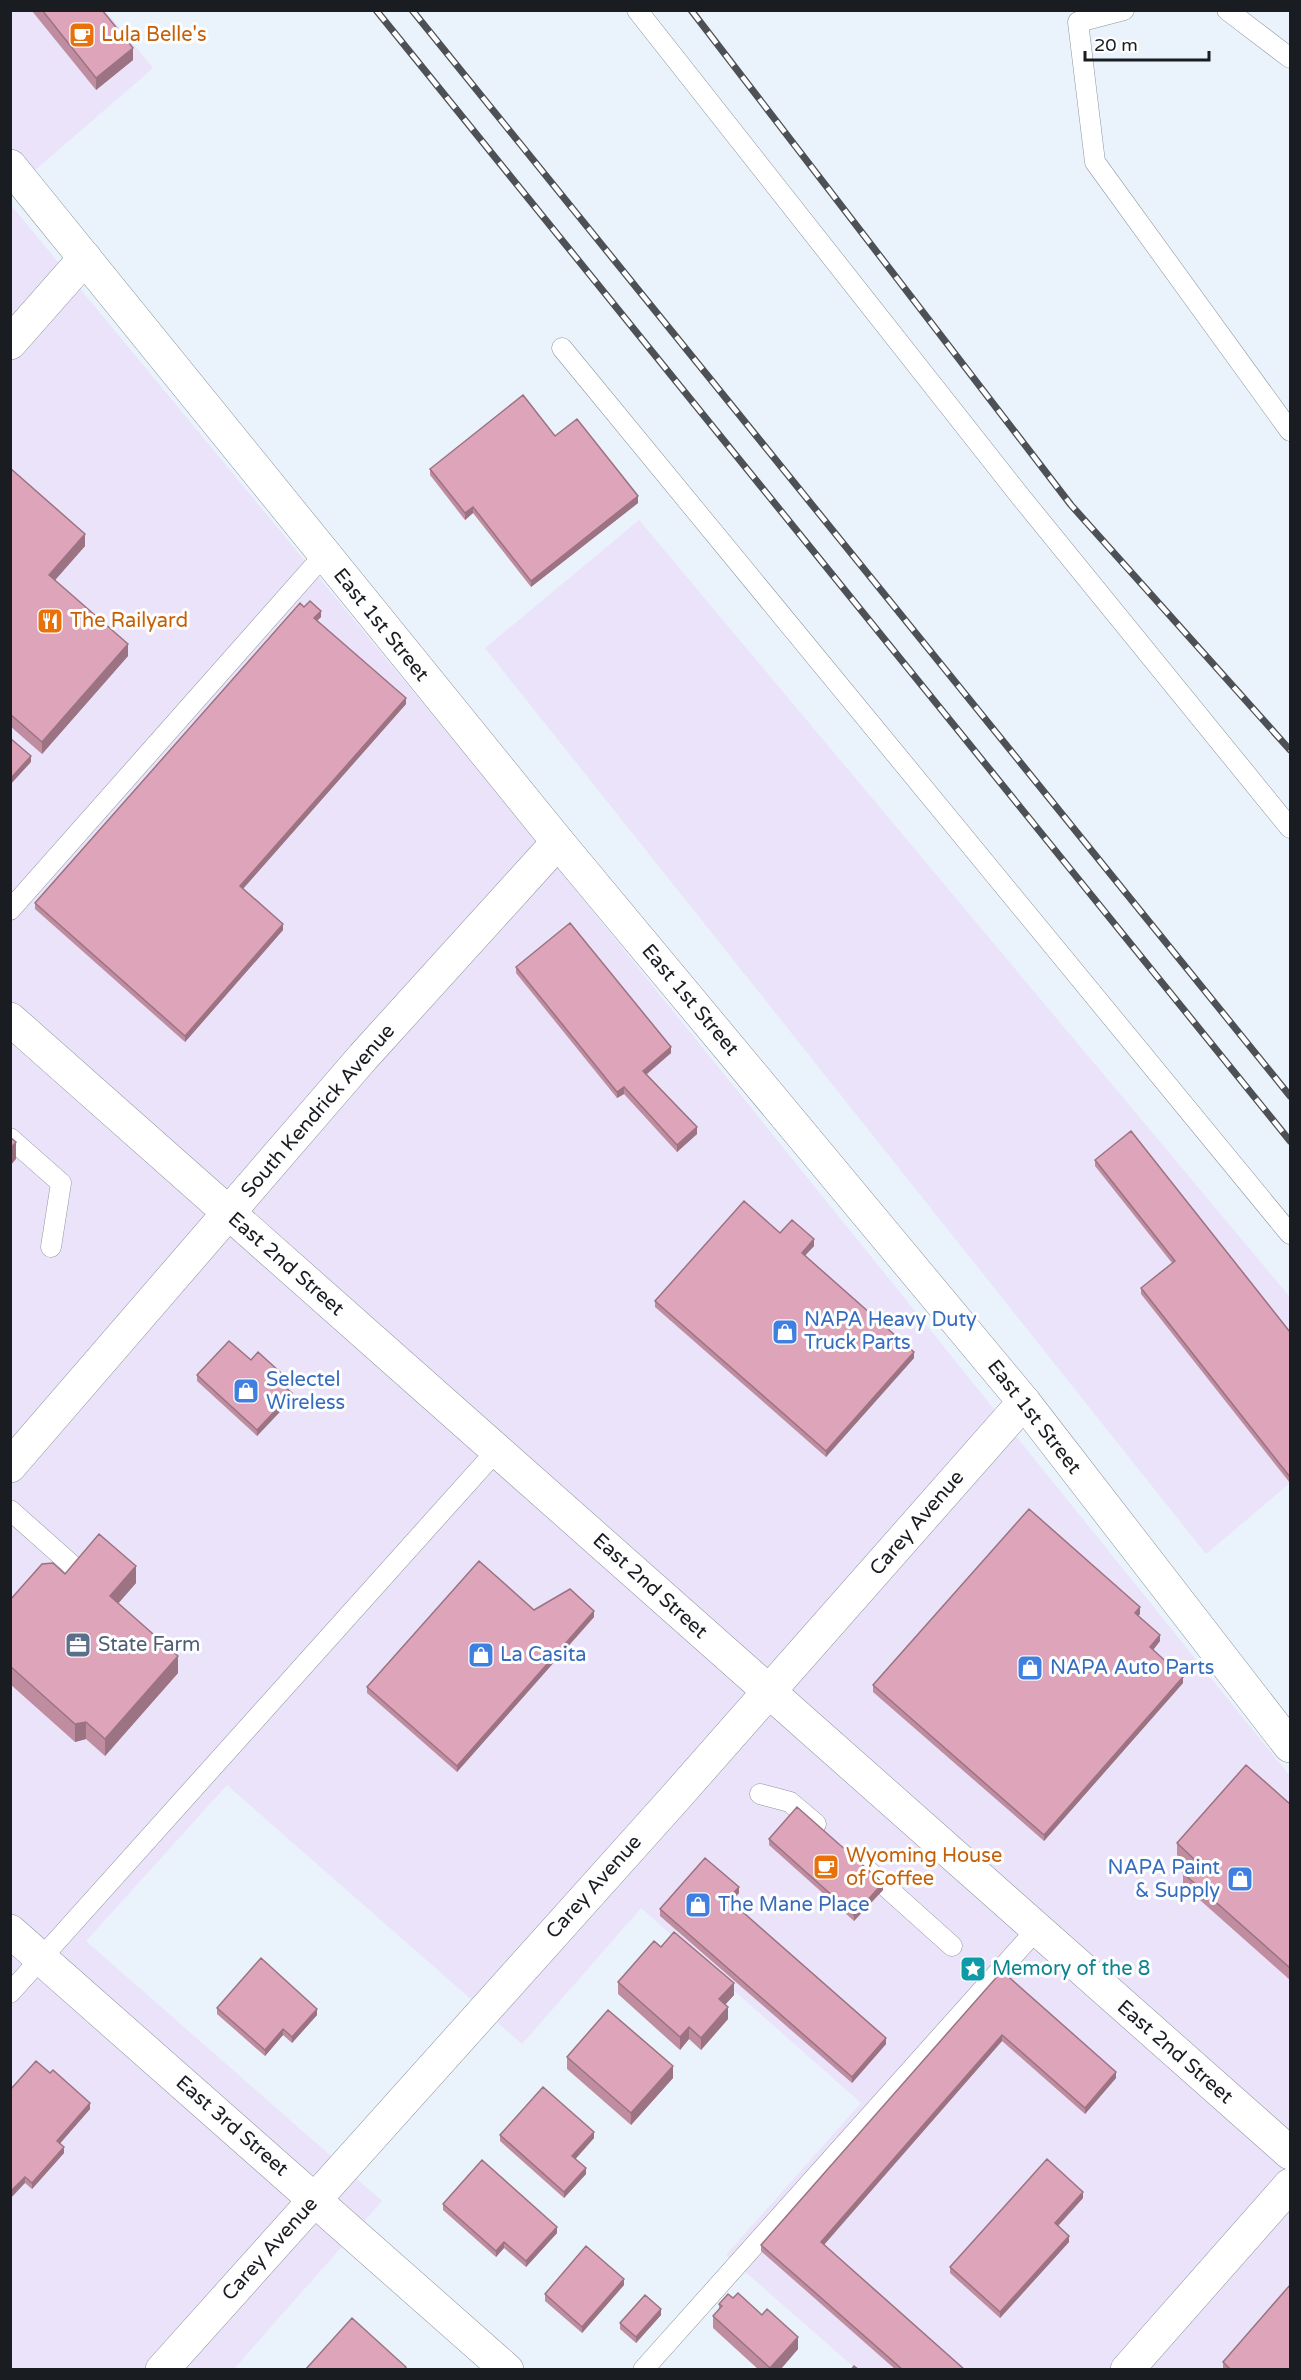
<svg xmlns="http://www.w3.org/2000/svg" width="1301" height="2380" viewBox="0 0 1301 2380" font-family="'Varela Round',sans-serif">
<style>
.commercial{fill:#eae3f9}
.lines{fill:none;stroke-linecap:round;stroke-linejoin:round}
.lane-casing{stroke:#8d949d;stroke-width:21}
.street-casing{stroke:#8d949d;stroke-width:34}
.secondary-casing{stroke:#8d949d;stroke-width:34}
.primary-casing{stroke:#8d949d;stroke-width:34}
.lane{stroke:#fff;stroke-width:20}
.street{stroke:#fff;stroke-width:33}
.secondary{stroke:#fff;stroke-width:33}
.primary{stroke:#fff;stroke-width:33}
.rail-casing{stroke:#4d5156;stroke-width:7}
.rail{stroke:#fefefe;stroke-width:4.5;stroke-dasharray:14;stroke-linecap:butt}
.wall{fill:#bf8d9f}
.shaded-wall{fill:#9b7382}
.building{fill:#dea4b9;stroke:#9b7382;stroke-width:1.5}
.labels{text-anchor:middle;dominant-baseline:central;stroke-width:6;stroke-linejoin:round;paint-order:stroke}
.food-label{font-size:20px;fill:#c56008;stroke:#fefefe;text-anchor:start}
.street-label{font-size:20px;fill:#191c20;stroke:#fefefe}
.shop-label{font-size:20px;fill:#366cbe;stroke:#fefefe;text-anchor:start}
.service-label{font-size:20px;fill:#4e5e75;stroke:#fefefe;text-anchor:start}
.culture-label{font-size:20px;fill:#0d838f;stroke:#fefefe;text-anchor:start}
</style>
<rect width="100%" height="100%" fill="#eaf2fc"/>
<path class="commercial" d="M11,11H106L153,68L11,191Z
M10,204L506,804L1290,1776V2369H856L726,2255L861,2103L641,1908L522,2044L227,1785L86,1941L382,2201L234,2369H11Z
M639,520L1290,1297V1483L1206,1554L485,648Z"/>
<g class="lines">
<g class="lane-casing">
<path id="lane" d="M637,10L1020,496L1290,828
M1124,10L1078,22L1095,162L1290,431
M1227,10L1290,58
M562,348L1290,1234
M10,910L324,555
M10,1138L61,1183L51,1247
M10,1510L91,1582
M760,1794L790,1802L816,1824
M865,1868L952,1946
M10,1993L497,1450
M643,2370L1036,1930"/>
</g>
<g class="street-casing">
<path id="street" d="M10,343L85,258
M10,1466L363,1057L558,842
M10,1931L507,2370
M162,2370L675,1798L1024,1402
M1127,2370L1290,2185"/>
</g>
<g class="secondary-casing">
<path id="secondary" d="M10,166L558,842L1024,1402L1290,1746"/>
</g>
<g class="primary-casing">
<path id="primary" d="M10,1019L1290,2153"/>
</g>
<use href="#lane" class="lane"/>
<use href="#street" class="street"/>
<use href="#secondary" class="secondary"/>
<use href="#primary" class="primary"/>
<g class="rail-casing">
<path id="rail" d="M376,10L1290,1141
M412,10L1290,1096
M691,10L1071,505L1290,750"/>
</g>
<use href="#rail" class="rail"/>
</g>
<path class="wall" d="M102,10L133,60L96,90L32,11Z
M555,436L638,503L531,587L473,513L465,520L430,475V469Z
M10,468L85,546L55,580L128,656L42,754L10,726Z
M304,607L321,617L317,620L406,704L243,889L283,930L185,1042L35,909V903Z
M516,967L671,1053L646,1075L697,1134L677,1152L624,1094L617,1098L516,973Z
M1095,1160L1290,1332V1483L1141,1294V1288L1172,1263L1095,1166Z
M780,1233L814,1246L805,1255L914,1358L826,1457L655,1307V1301Z
M251,1360L281,1379L279,1381L292,1399L257,1436L197,1381V1375Z
M65,1574L136,1583L118,1603L178,1673L105,1756L86,1739L75,1742L10,1684V1600Z
M534,1610L594,1617L457,1772L367,1693V1687Z
M1140,1614L1138,1616L1160,1641L1153,1650L1183,1683L1044,1841L873,1692V1685Z
M1290,1804V1980L1183,1885V1873L1189,1867L1177,1855V1843Z
M769,1839L883,1890L854,1921L769,1845Z
M739,1893L731,1902L886,2044L852,2083L660,1916V1909Z
M661,1947L734,1995L725,2005L728,2019L701,2050L689,2039L680,2050L618,1994V1982Z
M1002,1971L1116,2078L1085,2114L1002,2041L824,2245L965,2370H896L761,2251V2245Z
M217,2008L317,2015L292,2043L283,2035L265,2056L217,2014Z
M567,2057L673,2078L631,2125L567,2069Z
M10,2090L90,2109L60,2143L64,2153L32,2189L25,2183Z
M500,2135L594,2138L575,2159L586,2174L564,2198L500,2141Z
M1083,2198L1058,2226L1069,2242L1000,2318L950,2273V2267Z
M443,2204L557,2233L526,2267L504,2248L496,2257L443,2210Z
M624,2285L582,2333L545,2301V2294Z
M733,2298L762,2315L798,2349L780,2370H759L713,2328V2316L719,2309V2304Z
M661,2315L636,2343L620,2329V2323Z
M1223,2362L1290,2370H1223Z"/>
<path class="shaded-wall" d="M133,48V60L96,90V78Z
M638,496V503L531,587V581Z
M473,507V513L465,520V513Z
M85,534V546L49,587V575Z
M321,611V617L314,624V618Z
M128,644V656L42,754V742Z
M406,698V704L240,892V886Z
M31,756V762L10,785V779Z
M283,924V930L185,1042V1036Z
M671,1047V1053L643,1077V1071Z
M624,1087V1094L617,1098V1092Z
M697,1127V1134L677,1152V1145Z
M16,1142V1159L10,1166V1149Z
M814,1239V1246L802,1259V1253Z
M914,1352V1358L826,1457V1451Z
M281,1373V1379L275,1384V1378Z
M292,1393V1399L257,1436V1430Z
M136,1566V1583L110,1613V1596Z
M1140,1607V1614L1135,1619V1613Z
M594,1611V1617L457,1772V1766Z
M1160,1635V1641L1150,1654V1647Z
M178,1656V1673L105,1756V1739Z
M1183,1677V1683L1044,1841V1835Z
M86,1722V1739L75,1742V1724Z
M883,1883V1890L854,1921V1915Z
M739,1887V1893L728,1905V1899Z
M734,1983V1995L719,2011V1999Z
M728,2007V2019L701,2050V2038Z
M317,2009V2015L292,2043V2037Z
M689,2027V2039L680,2050V2037Z
M283,2029V2035L265,2056V2050Z
M1002,2035V2041L821,2248V2242Z
M886,2038V2044L852,2083V2077Z
M673,2066V2078L631,2125V2113Z
M1116,2072V2078L1085,2114V2108Z
M90,2103V2109L57,2147V2141Z
M594,2132V2138L572,2163V2156Z
M64,2147V2153L32,2189V2183Z
M586,2168V2174L564,2198V2192Z
M25,2177V2183L10,2199V2192Z
M1083,2192V2198L1055,2229V2223Z
M557,2227V2233L526,2267V2261Z
M1069,2236V2242L1000,2318V2312Z
M504,2242V2248L496,2257V2251Z
M624,2279V2285L582,2333V2327Z
M661,2309V2315L636,2343V2337Z
M798,2337V2349L780,2370H770V2368Z"/>
<path class="building" d="M42,10H102L133,48L96,78Z
M523,395L555,436L577,419L638,496L531,581L473,507L465,513L430,469Z
M10,468L85,534L49,575L128,644L42,742L10,714Z
M310,601L321,611L314,618L406,698L240,886L283,924L185,1036L35,903L300,603L304,607Z
M10,738L31,756L10,779Z
M570,923L671,1047L643,1071L697,1127L677,1145L624,1087L617,1092L516,967Z
M1131,1131L1290,1332V1477L1141,1288L1175,1261L1095,1160Z
M10,1137L16,1142L10,1149Z
M744,1201L780,1233L792,1220L814,1239L802,1253L914,1352L826,1451L655,1301Z
M229,1341L251,1360L258,1352L281,1373L275,1378L292,1393L257,1430L197,1375Z
M1029,1509L1140,1607L1135,1613L1160,1635L1150,1647L1183,1677L1044,1835L873,1685Z
M99,1534L136,1566L110,1596L178,1656L105,1739L86,1722L75,1724L10,1666V1600L42,1564L53,1563L65,1574Z
M479,1561L534,1610L570,1589L594,1611L457,1766L367,1687Z
M1246,1765L1290,1804V1968L1183,1873L1195,1860L1177,1843Z
M797,1807L883,1883L854,1915L769,1839Z
M705,1858L739,1887L728,1899L886,2038L852,2077L660,1909Z
M674,1932L734,1983L719,1999L728,2007L701,2038L689,2027L680,2037L618,1982L654,1941L661,1947Z
M261,1958L317,2009L292,2037L283,2029L265,2050L217,2008Z
M1002,1971L1116,2072L1085,2108L1002,2035L821,2242L965,2370H903L761,2245Z
M608,2010L673,2066L631,2113L567,2057Z
M36,2061L50,2073L53,2070L90,2103L57,2141L64,2147L32,2183L25,2177L10,2192V2090Z
M543,2087L594,2132L572,2156L586,2168L564,2192L500,2135Z
M1047,2159L1083,2192L1055,2223L1069,2236L1000,2312L950,2267Z
M482,2160L557,2227L526,2261L504,2242L496,2251L443,2204Z
M586,2246L624,2279L582,2327L545,2294Z
M1290,2285V2370H1231L1223,2362Z
M738,2293L762,2315L767,2309L798,2337L770,2368L713,2316L722,2306L719,2304L728,2294L733,2298Z
M645,2295L661,2309L636,2337L620,2323Z
M352,2318L406,2367L404,2370H305Z
M854,2366L859,2370H851Z"/>
<defs>
<g id="cafe-square" transform="scale(1.35)"><rect x="-9" y="-9" width="18" height="18" rx="4" fill="#e8710a" stroke="#fefefe"/><path d="M-5.5-4.5H6V0H3Q3 3.5 0 3.5H-2.5Q-5.5 3.5-5.5 0ZM3-3.2v2h1.7v-2ZM-6 4.5H4V6H-6Z" fill="#fff"/></g>
<g id="restaurant-square" transform="scale(1.35)"><rect x="-9" y="-9" width="18" height="18" rx="4" fill="#e8710a" stroke="#fefefe"/><path d="M-5-6h1v4h1v-4h1v4h1v-4h1v5L-1.5 .5V6h-2V.5L-5-1ZM5-6V6H3V1.5H1.5Q1.5-4 5-6Z" fill="#fff"/></g>
<g id="shop-square" transform="scale(1.35)"><rect x="-9" y="-9" width="18" height="18" rx="4" fill="#3f7fe0" stroke="#fefefe"/><path d="M-5-2.5h2.3a2.7 3.5 0 0 1 5.4 0H5L5.5 6h-11ZM-1.5-2.5h3a1.5 2.3 0 0 0-3 0Z" fill="#fff"/></g>
<g id="office-square" transform="scale(1.35)"><rect x="-9" y="-9" width="18" height="18" rx="4" fill="#5c6f8a" stroke="#fefefe"/><path d="M-6-3h4V-5.5h4V-3h4V5H-6ZM-1-4.5V-3h2v-1.5ZM-6 0V1H6V0Z" fill="#fff"/></g>
<g id="sight-square" transform="scale(1.35)"><rect x="-9" y="-9" width="18" height="18" rx="4" fill="#0f9aa8" stroke="#fefefe"/><path d="M0-6L1.8-2.2L6-1.7L2.9 1.2L3.7 5.4L0 3.3L-3.7 5.4L-2.9 1.2L-6-1.7L-1.8-2.2Z" fill="#fff"/></g>
</defs>
<g fill-rule="evenodd">
<use href="#cafe-square" x="82" y="35"/>
<use href="#restaurant-square" x="50" y="621"/>
<use href="#shop-square" x="785" y="1332"/>
<use href="#shop-square" x="246" y="1391"/>
<use href="#office-square" x="78" y="1645"/>
<use href="#shop-square" x="481" y="1655"/>
<use href="#shop-square" x="1030" y="1668"/>
<use href="#cafe-square" x="826" y="1867"/>
<use href="#shop-square" x="1240" y="1879"/>
<use href="#shop-square" x="698" y="1905"/>
<use href="#sight-square" x="973" y="1969"/>
</g>
<g class="labels">
<g class="food-label">
<text x="101" y="35">Lula Belle's</text>
<text x="70" y="621">The Railyard</text>
<text x="846" y="1856">Wyoming House<tspan x="846" dy="23">of Coffee</tspan></text>
</g>
<g class="street-label">
<text transform="translate(381 625) rotate(51)">East 1st Street</text>
<text transform="translate(690 1000) rotate(50)">East 1st Street</text>
<text transform="translate(318 1111) rotate(-49)">South Kendrick Avenue</text>
<text transform="translate(286 1264) rotate(41)">East 2nd Street</text>
<text transform="translate(1034 1417) rotate(52)">East 1st Street</text>
<text transform="translate(917 1523) rotate(-49)">Carey Avenue</text>
<text transform="translate(650 1586) rotate(42)">East 2nd Street</text>
<text transform="translate(594 1887) rotate(-48)">Carey Avenue</text>
<text transform="translate(1175 2052) rotate(41)">East 2nd Street</text>
<text transform="translate(232 2126) rotate(41)">East 3rd Street</text>
<text transform="translate(270 2249) rotate(-48)">Carey Avenue</text>
</g>
<g class="shop-label">
<text x="804" y="1320">NAPA Heavy Duty<tspan x="804" dy="23">Truck Parts</tspan></text>
<text x="266" y="1380">Selectel<tspan x="266" dy="23">Wireless</tspan></text>
<text x="500" y="1655">La Casita</text>
<text x="1050" y="1668">NAPA Auto Parts</text>
<text x="1220" y="1868" text-anchor="end">NAPA Paint<tspan x="1220" dy="23">&amp; Supply</tspan></text>
<text x="718" y="1905">The Mane Place</text>
</g>
<g class="service-label">
<text x="98" y="1645">State Farm</text>
</g>
<g class="culture-label">
<text x="992" y="1969">Memory of the 8</text>
</g>
</g>
<rect width="1301" height="2380" fill="none" stroke="#191c20" stroke-width="24"/>
<path d="M1085 51v9h124v-9" fill="none" stroke="#191c20" stroke-width="3"/>
<text x="1094" y="51" font-size="18" fill="#191c20" stroke="#fefefe" stroke-width="4.5" paint-order="stroke">20 m</text>
</svg>
